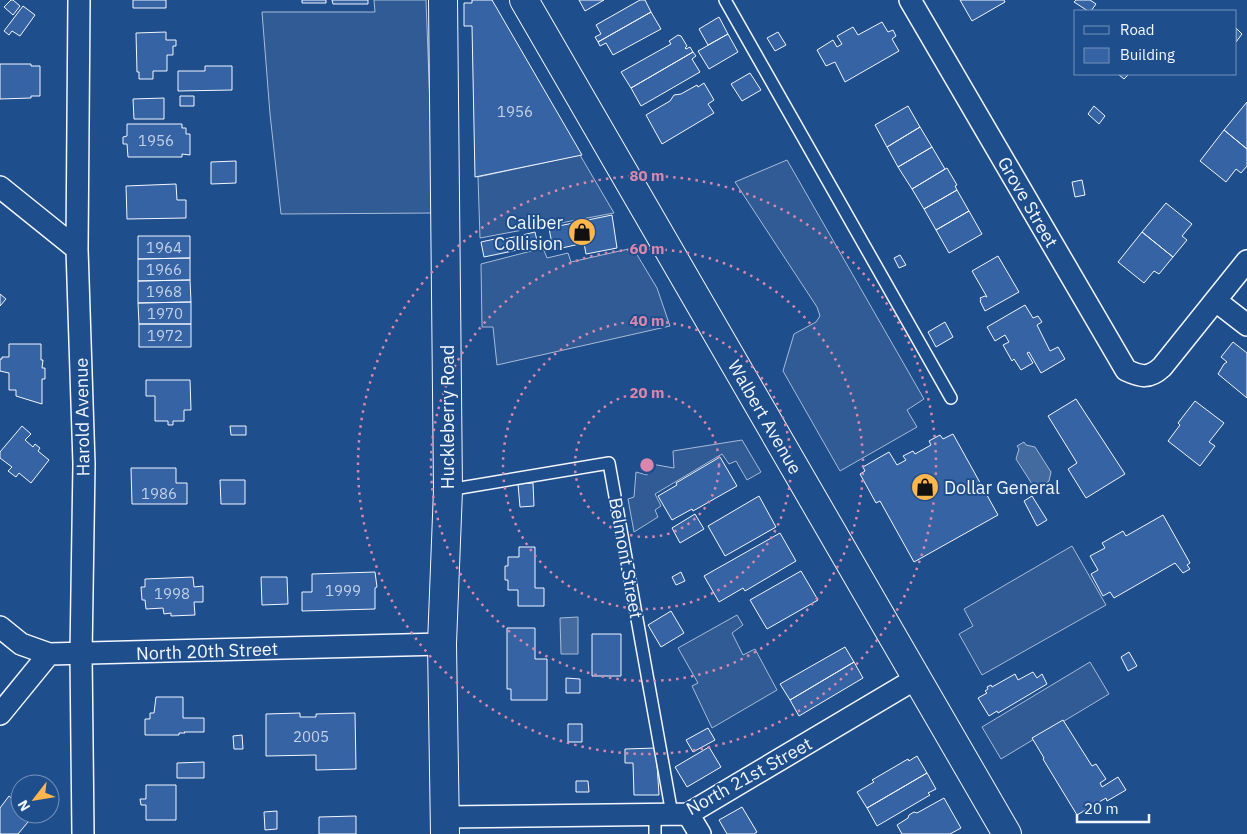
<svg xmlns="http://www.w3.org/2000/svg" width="1247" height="834" viewBox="0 0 1247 834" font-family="'IBM Plex Sans',sans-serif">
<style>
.built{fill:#305b95;stroke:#a8bbd7}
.water{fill:#446ba0;stroke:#a8bbd7}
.building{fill:#3563a3;stroke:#f2f6ff}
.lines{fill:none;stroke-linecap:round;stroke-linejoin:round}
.service-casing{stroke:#f2f6ff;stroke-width:14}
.minor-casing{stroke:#f2f6ff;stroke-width:24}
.tertiary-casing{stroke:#f2f6ff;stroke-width:30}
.secondary-casing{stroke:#f2f6ff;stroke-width:30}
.service{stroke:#1f4e8c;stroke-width:11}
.minor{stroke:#1f4e8c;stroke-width:21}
.tertiary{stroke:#1f4e8c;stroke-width:28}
.secondary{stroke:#1f4e8c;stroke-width:28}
.ring{fill:none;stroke:#da87ad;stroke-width:2.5;stroke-dasharray:2.5 5}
.labels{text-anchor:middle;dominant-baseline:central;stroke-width:4;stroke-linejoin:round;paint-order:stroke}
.number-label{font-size:15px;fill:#c3d1e8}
.street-label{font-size:18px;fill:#f2f6ff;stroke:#1f4e8c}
.poi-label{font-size:18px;fill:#f2f6ff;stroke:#1f4e8c;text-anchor:end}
.centre{fill:#da87ad;stroke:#1f4e8c;stroke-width:2.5}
.ring-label{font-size:15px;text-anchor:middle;font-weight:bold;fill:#da87ad;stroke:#1f4e8c;stroke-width:4;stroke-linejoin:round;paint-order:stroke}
</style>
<rect width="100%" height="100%" fill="#1f4e8c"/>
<path class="built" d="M374,0H426L434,213L281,214L270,114L262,12H375Z
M580,155L614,213L480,238L478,177Z
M787,160L924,399L907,410L917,427L840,471L783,371L794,334L816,322L820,316L817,307L735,182Z
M543,248L547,258L568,253L571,262L633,248L657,288L670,326L497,365L493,327H482L481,264Z
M742,440L761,472L747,480L736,461L729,464L722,454L655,494L661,506L655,510L658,517L634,532L628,499L634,497L636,472L647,475L651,464L674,468L673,451Z
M1072,546L1106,605L982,675L959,634L973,626L964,609Z
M737,615L743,625L732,633L743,655L755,649L777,690L712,728L692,686L698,683L678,648Z
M1090,662L1109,694L1001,759L982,727Z"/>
<path class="water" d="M1024,442L1026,445L1035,447L1051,472L1049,481L1042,486L1032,484L1016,459L1019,449L1017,446Z
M578,617V654H561L560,618Z"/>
<path class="building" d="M11,0H13L20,6L13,15L4,7Z
M133,0H166V8H133Z
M302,0H326V3H302Z
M332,0H368V4H333Z
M472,0H492L582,155L475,177L472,26H464V3H472Z
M579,0H604L585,11Z
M640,0H645L651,12L598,42L595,37L601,34L596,25Z
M960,0H1004L1005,2L972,21Z
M1076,0H1090L1096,4L1091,11H1088L1074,2Z
M23,6L35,15L20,36L12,31L9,35L4,31Z
M651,12L661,29L613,55L606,43L600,46L598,42Z
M719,17L728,34L708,45L699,29Z
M882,22L888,32L893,30L896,36L892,39L899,51L845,82L835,62L826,66L817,50L833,40L837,47L842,44L837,36L853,27L858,35Z
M1236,28L1242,34L1236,42Z
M166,32V40H176V46H173V55H167V71H153V79H139V72H137L136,33Z
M778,32L786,45L775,51L767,38Z
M728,34L738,52L709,69L698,51Z
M678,35L681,36L687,46L685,48L686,49L690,47L693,52L631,88L621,72L671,44L669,41Z
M693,52L696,56L692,59L700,72L641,106L631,88Z
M0,64H31V66H40V96H31V98L0,99Z
M205,66H232V90L178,91V71H205Z
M750,73L761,90L742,101L731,84Z
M1118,74H1129L1124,79Z
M704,83L714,100L708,104L714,113L662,144L646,115L670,101L674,95L681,94L697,85L698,87Z
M180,96H194V106H180Z
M164,98V119H134L133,99Z
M1247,102V149L1224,130Z
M908,106L920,127L887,147L875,125Z
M1094,106L1105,116L1099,124L1088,114Z
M127,124H182V128H186V134H190V155L182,154V157H128L127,144H123V137L127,136Z
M920,127L932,147L898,167L887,147Z
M1224,130L1247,149V166L1241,173L1236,169L1226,182L1200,161Z
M932,147L945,169L912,189L898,167Z
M236,161V183L211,184V162Z
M947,168L957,185L955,186L957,190L924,209L912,189Z
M1082,180L1085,195L1075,197L1072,182Z
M176,184L177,200H186V218L127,219L126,186Z
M957,190L969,211L936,230L924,209Z
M1166,203L1192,224L1182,236L1187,240L1173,257L1142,232Z
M969,211L982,234L949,253L936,230Z
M612,215L617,248L586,254L584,243L553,250L549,228Z
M535,232L538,245L508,252L505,239Z
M1142,232L1173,257L1159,274L1154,271L1144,283L1118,262Z
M138,236H190V258L138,259Z
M504,237L508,252L484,257L481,242Z
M900,255L906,265L899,268L894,258Z
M998,256L1019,292L985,311L980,301L981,300L980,298L985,296L987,297L972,271Z
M190,258V280L138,281V259Z
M190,280L191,302L138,303V281Z
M0,294L6,299L0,306Z
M191,302V324H139L138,303Z
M1025,305L1033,318L1038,316L1042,322L1037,325L1050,351L1058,347L1065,359L1041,373L1029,352L1027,353L1033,363L1021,370L1014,359L1012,361L1003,345L1009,342L1005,335L995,341L987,327Z
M945,322L953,337L936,347L928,332Z
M139,324H191V347H139Z
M1233,342L1247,353V398L1218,374L1224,364L1227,362L1221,357Z
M9,344H41V360H43L42,368H45V379H42V404L16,396V390H9V373L0,371V359H2V357H9Z
M146,380H190L191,410H184V421H173V425H168V421H155V396H146Z
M1076,399L1125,474L1086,498L1068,469L1077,463L1048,416Z
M1195,401L1224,423L1209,442L1215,446L1200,466L1168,441L1180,425L1178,423Z
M22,426L31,434L25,440L33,447L35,444L40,448L38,451L49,460L31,483L19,473L16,477L8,471L12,467L0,458V452Z
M230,426H246V435H231Z
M953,434L998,515L914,562L880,501L876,503L860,474L865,471L863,467L889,452L897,465L906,460L903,456L913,451L915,454L931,445L929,441L940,435L943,439Z
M720,457L737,486L693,511L692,509L672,520L658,496L677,485L676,483Z
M131,468H176V483H187V504H132Z
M220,480H245V504H221Z
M533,483L534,506L520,507L518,484Z
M759,496L776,527L725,556L708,526Z
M1032,496L1047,520L1037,526L1024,501Z
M695,514L704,529L680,543L672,528Z
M1163,515L1190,563L1187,565L1190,569L1183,573L1175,563L1114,598L1110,592L1103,596L1091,574L1098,570L1090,556L1105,548L1102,543L1123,531L1126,536Z
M780,533L796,561L745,591L743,588L719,602L704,576Z
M519,547H535V588H544V606H518V590H508V580H505V566H508V557H519Z
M801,571L818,600L767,629L750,600Z
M375,572L377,587L375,588V609L302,611V592H312V574Z
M681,572L685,581L676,585L672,577Z
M193,577L194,587L203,586V602H194L195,615L171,616V613L164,614L163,608L146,609L145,600H142L141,587H145V579Z
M261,577H287L288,604L262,605Z
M671,611L684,633L661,647L648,625Z
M507,628H535V659H547V700H511V689H507Z
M592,634H621V676H592Z
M845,647L854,662L790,700L780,684Z
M1129,652L1137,666L1128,671L1121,657Z
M854,662L863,678L799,716L790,700Z
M1033,672L1037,678L1042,674L1047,684L998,713L997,711L989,716L978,698L987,693L985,691L988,689L987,687L991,685L992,687L1015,674L1018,680Z
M566,678L580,679V693H566Z
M156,697H183V718H204V732H184L185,733H179V735H145V719H150V713H154Z
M300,713V717H316V714L355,713L356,769L316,770V755L266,756V714Z
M1063,720L1092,766L1096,764L1106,779L1100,783L1102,787L1118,777L1126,790L1107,801L1106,798L1077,815L1043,759L1044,758L1032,738Z
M568,724H582V742H568Z
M708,728L715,740L693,752L686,740Z
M242,735L243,749H234L233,736Z
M709,747L721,767L687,787L675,767Z
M656,748L659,795H634L633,763H625V749Z
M917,756L927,773L867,808L857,792L874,782L872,780L908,759L909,761Z
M204,762V778H177V763Z
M927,773L936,789L928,793L930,795L877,826L867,808Z
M576,781H588L589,792H576Z
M146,785H176V820H146V805H141L140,799H146Z
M9,796L20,805V814H31L33,816L18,834H0V808Z
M944,798L961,828L950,834H902L897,825L908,818L909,815L914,812L917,813Z
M742,807L757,832L754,834H727L719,820Z
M277,811V829L265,830L264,812Z
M356,816V834H319V817Z"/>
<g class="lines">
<g class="service-casing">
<path id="service" d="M725,0L951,398
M448,490L609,463L672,814
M655,814V834"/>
</g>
<g class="minor-casing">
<path id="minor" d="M79,0L77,249L84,464L81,655L83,834
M910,0L1126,370C1141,377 1149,379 1162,367L1247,261
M0,187L77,249
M1216,301L1247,325
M0,627L21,644L49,654L442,644
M0,714L49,654
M688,814L700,834
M445,817L688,814L917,678"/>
</g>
<g class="tertiary-casing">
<path id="tertiary" d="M443,0L448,490L442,644L445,834"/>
</g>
<g class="secondary-casing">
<path id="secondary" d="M524,0L1007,834"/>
</g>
<use href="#service" class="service"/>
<use href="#minor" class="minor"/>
<use href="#tertiary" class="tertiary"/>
<use href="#secondary" class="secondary"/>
</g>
<g class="ring">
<circle cx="647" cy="465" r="72"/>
<circle cx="647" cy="465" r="144"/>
<circle cx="647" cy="465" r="216"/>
<circle cx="647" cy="465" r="289"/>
</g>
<defs>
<g id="shop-disc" transform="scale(1.4375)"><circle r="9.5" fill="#ffb74d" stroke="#1f4e8c"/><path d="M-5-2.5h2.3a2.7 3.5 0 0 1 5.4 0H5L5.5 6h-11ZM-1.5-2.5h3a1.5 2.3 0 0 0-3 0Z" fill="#111"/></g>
</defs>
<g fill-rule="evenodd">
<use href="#shop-disc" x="582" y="232"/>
<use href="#shop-disc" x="925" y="487"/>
</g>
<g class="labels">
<g class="number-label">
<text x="515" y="111">1956</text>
<text x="156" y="140">1956</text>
<text x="164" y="247">1964</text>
<text x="164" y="269">1966</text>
<text x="164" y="291">1968</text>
<text x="165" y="313">1970</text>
<text x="165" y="335">1972</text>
<text x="159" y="493">1986</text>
<text x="343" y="590">1999</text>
<text x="172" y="593">1998</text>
<text x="311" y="736">2005</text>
</g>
<g class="street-label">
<text transform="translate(1028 202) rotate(60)">Grove Street</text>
<text transform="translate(82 417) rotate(-91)">Harold Avenue</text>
<text transform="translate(447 417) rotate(-90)">Huckleberry Road</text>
<text transform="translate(765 417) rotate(60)">Walbert Avenue</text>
<text transform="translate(626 558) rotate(80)">Belmont Street</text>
<text transform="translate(207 651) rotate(-2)">North 20th Street</text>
<text transform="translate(749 776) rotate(-29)">North 21st Street</text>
</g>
<g class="poi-label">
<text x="563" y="222">Caliber<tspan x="563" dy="21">Collision</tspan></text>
<text x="944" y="487" text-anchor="start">Dollar General</text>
</g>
</g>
<circle cx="647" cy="465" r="8" class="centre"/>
<g class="ring-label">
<text x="647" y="181">80 m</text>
<text x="647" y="254">60 m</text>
<text x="647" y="326">40 m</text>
<text x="647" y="398">20 m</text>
</g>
<rect x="1074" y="10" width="162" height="65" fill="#1f4e8c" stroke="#7391ba"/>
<rect x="1084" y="26" width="25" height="8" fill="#1f4e8c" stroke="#7391ba"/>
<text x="1120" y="35" font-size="15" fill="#f2f6ff">Road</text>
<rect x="1084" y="48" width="25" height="15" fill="#3563a3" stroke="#7391ba"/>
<text x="1120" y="60" font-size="15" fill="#f2f6ff">Building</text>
<g transform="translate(35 799) rotate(239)"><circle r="24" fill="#1f4e8c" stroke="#7391ba"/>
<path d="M0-4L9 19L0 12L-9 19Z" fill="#ffb74d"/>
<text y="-8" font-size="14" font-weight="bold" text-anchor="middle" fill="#f2f6ff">N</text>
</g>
<path d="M1077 814v8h72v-8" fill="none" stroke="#f2f6ff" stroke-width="2.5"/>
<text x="1084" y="814" font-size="15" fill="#f2f6ff" stroke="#1f4e8c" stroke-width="4" paint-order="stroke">20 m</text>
</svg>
